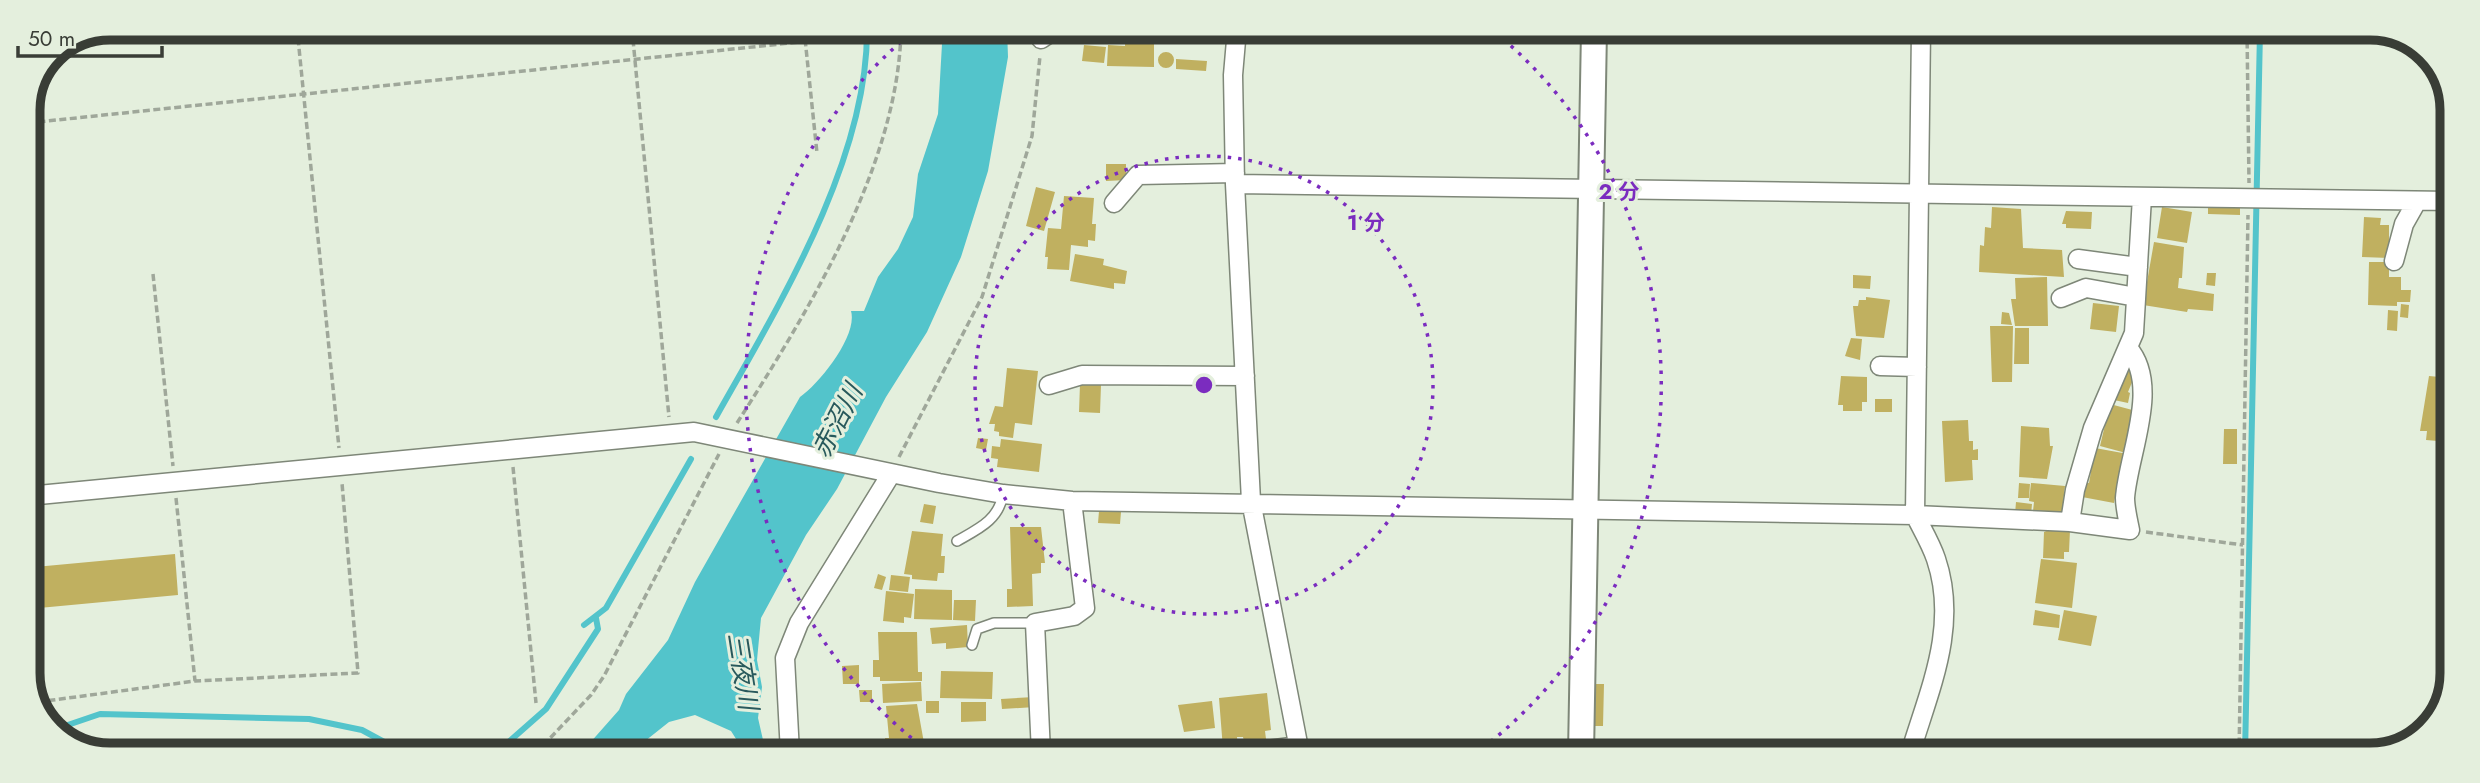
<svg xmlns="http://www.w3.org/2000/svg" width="2480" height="783" viewBox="0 0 2480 783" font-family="Jost,'Noto Sans JP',sans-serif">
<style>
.water{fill:#53c4cb}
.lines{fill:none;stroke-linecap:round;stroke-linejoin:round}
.stream{stroke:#53c4cb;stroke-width:6}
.building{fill:#c0b060}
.lane-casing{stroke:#7e8778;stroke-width:12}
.street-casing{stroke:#7e8778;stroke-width:21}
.secondary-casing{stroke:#7e8778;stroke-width:28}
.path{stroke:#9fa79a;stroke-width:3.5;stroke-dasharray:7 3.5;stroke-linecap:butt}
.lane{stroke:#fff;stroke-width:9}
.street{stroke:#fff;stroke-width:18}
.secondary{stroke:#fff;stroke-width:24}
.ring{fill:none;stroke:#7b2cbf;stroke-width:3.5;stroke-dasharray:3.5 7}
.labels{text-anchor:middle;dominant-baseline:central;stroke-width:6;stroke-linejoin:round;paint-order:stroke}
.water-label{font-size:26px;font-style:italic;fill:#28595c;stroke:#e4efdd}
.rim{fill:none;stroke:#393d36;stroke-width:9}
.centre{fill:#7b2cbf;stroke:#e4efdd;stroke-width:3.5}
.ring-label{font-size:21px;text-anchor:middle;font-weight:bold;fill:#7b2cbf;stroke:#e4efdd;stroke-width:6;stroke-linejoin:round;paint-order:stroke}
</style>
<rect width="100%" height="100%" fill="#e4efdd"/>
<path class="water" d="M947,29H1007L1008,57L988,171L961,257L927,332L886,397L837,489L806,535L761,618L757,660L762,687L758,718L766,753H745L731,731L695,715L669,722L630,753H581L619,710L626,694L668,640L695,582L800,397C820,383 858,335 851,311H864L878,277L898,249L913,217L918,174L938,114L942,44Z"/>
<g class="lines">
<path class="stream" d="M716,417C779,305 868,160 867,29
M584,625L606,608L691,459
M53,730L100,714L309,719L362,730L386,743L447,753
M496,753L546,709L598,629L596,618
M2245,755L2260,31"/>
</g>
<path class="building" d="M1098,29H1133V39L1098,42Z
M1125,41H1154V67L1107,66L1108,45L1125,46Z
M1084,45L1106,47L1104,63L1082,61Z
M1158 60a8 8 0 1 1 16 0a8 8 0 1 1-16 0Z
M1176,59L1207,61L1206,71L1176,69Z
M1106,164H1126V180L1106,181Z
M1036,187L1055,192L1044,231L1026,226Z
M1064,196L1094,198L1092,224H1096L1095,241L1088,240V247L1071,245L1069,270L1047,269L1048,257H1045L1048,228L1061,229Z
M1992,207L2021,209L2023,248L2062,250L2064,277L1979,272L1980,245L1984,246L1985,227L1991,228Z
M2162,207L2192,212L2187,243L2157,238Z
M2208,207L2240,208V215L2208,214Z
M2066,211L2092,212L2091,229L2066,228V224H2062Z
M2364,217L2381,218L2380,225H2389V243H2392L2389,258L2362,257Z
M2154,242L2184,247L2182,278H2179L2178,288L2214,294L2213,311L2188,309L2187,312L2143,305Z
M1075,254L1104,259L1103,265L1127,271L1125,284L1114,283V289L1070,281Z
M2369,262H2389V277H2401V290H2411L2410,302H2397V306L2368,305Z
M2207,273H2216L2215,286L2206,285Z
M1853,275L1871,276L1870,289L1853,288Z
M2047,277L2048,326H2015L2011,299H2016L2015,278Z
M1866,297L1890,300L1884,338L1856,336L1853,306H1858L1859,300H1866Z
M2093,303L2119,306L2116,332L2090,329Z
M2401,304L2409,305L2408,318L2400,317Z
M2388,310L2398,311L2397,331L2387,330Z
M2002,312L2009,313L2012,325L2001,324Z
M1990,326H2013L2012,382H1992Z
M2015,328H2029V364H2014Z
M1851,338L1862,339L1860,360L1845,356Z
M1007,368L1038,371L1032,425L1015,423L1013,438L999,436V432L994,431L995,424H989L995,406L1003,407Z
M2126,370L2135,375L2128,392L2130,393L2128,403L2114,400Z
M1841,376L1867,377V402H1862V411H1843V405H1838Z
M2429,376L2451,378L2450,442L2426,440L2427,431H2420Z
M1080,384L1101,385L1100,413L1079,412Z
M1875,399H1892V412H1875Z
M2110,404L2136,411L2126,453L2100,446Z
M1968,420L1969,441H1973V450L1978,449V460H1972L1973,480L1945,482L1942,421Z
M2021,426L2049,428L2050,446H2053L2047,479L2019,477Z
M2224,429H2237V464H2223Z
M978,438L988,439L986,450L976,448Z
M1001,439L1042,444L1039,472L997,467L998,459L991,458L992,446L1000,447Z
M2095,448L2128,454L2124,473L2120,472L2114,503L2082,497L2085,482L2089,483Z
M2019,483L2030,484L2029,498H2018Z
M2031,483L2065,486L2062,513L2033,511L2034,502L2029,501Z
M2016,502L2032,504L2031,515L2015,514Z
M924,504L936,506L933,524L920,522Z
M1099,511L1121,512L1120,524L1098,523Z
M1010,527H1041L1045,563H1041V573L1032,574L1033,606L1007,607V589H1012Z
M2051,529L2070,530L2069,552H2064V559L2043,558L2044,532Z
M912,531L943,534L941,556H945L944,573H938L937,581L912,579V575L904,574Z
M175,554L178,595L39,608L35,567Z
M2041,559L2077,563L2072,608L2035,603Z
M878,574L886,577L882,590L874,588Z
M891,575L910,577L908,592L889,590Z
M915,589L952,590V620L914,619Z
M886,591L914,594L911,618L904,617V623L883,621Z
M954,600H976L975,621L953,620Z
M2035,610L2060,615L2059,628L2033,625Z
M2064,610L2097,616L2091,646L2058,640Z
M967,625L968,647L946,649V643L932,644L930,628Z
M878,632H917L918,672H922V681H880V677H873V660H879Z
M859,665V684H843L842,666Z
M941,671L993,672L992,699L940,698Z
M921,682L922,701L883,703L882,684Z
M1594,684H1604L1603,726H1593Z
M859,690H872V702H860Z
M1267,693L1271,730L1265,731L1266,739L1244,741L1243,737H1237L1238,748L1223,749L1219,698Z
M1034,697L1035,707L1002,709L1001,699Z
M926,701H939V713H926Z
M1212,701L1215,728L1184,732L1178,705Z
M961,702H986V721L961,722Z
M917,704L924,743H920L921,753H886L885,738H889L886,706Z
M1423,741L1546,742V754H1423Z
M1033,742L1034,753H1003V745Z
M982,748V753H950V750Z"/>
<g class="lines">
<g class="lane-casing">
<path id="lane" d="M957,541C978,529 999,520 1003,494
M972,645L977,629L994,623H1035"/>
</g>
<g class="street-casing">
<path id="street" d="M1237,29L1233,75L1235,184L1251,501L1300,754
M1041,39L1056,29
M1235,184L2451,201
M1114,203L1138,175L1235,173
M2078,259L2138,267
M2394,261L2404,224L2417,201
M2061,298L2086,288L2136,297
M1880,366L1917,367
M1049,385L1082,375L1245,376
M28,496L694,432L939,483L1003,494L1072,501L1915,515L2070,522L2130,530C2128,520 2125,508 2125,498C2128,454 2161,386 2128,348
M2070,522L2075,490L2093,428L2134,333L2142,197
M790,753L785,658L799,623L891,474
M1041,753L1035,623L1074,616L1085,608L1072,501
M1236,754L1299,746
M1910,754C1929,690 1959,627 1936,559C1931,544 1922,529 1915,515L1921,30"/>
</g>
<g class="secondary-casing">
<path id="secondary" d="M1581,754L1594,30"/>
</g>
<path class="path" d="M297,28L339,448
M632,29L669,417
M804,29L817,153
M2247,31L2249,183
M28,123L857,36
M153,274L173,466
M737,423C808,312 899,164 901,29
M899,457L982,297L1032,136L1040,56
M513,467L536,703
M176,498L195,681
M2146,532L2243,545
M38,702L195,681L358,673L342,483
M536,753L591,695L604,676L719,454
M673,753L685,742L722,753
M2239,755L2248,215"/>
<use href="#lane" class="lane"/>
<use href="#street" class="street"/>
<use href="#secondary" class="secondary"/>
</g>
<g class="ring">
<circle cx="1204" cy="385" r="229"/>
<path d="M928 751A458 458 0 0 1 916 29M1495 32A458 458 0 0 1 1476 753"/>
</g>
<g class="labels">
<g class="water-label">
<text transform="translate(837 421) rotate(-63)">赤沼川</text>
<text transform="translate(743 671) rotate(81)">三夜川</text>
</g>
</g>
<path d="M0 0H2480V783H0ZM110 40H2370A70 70 0 0 1 2440 110V673A70 70 0 0 1 2370 743H110A70 70 0 0 1 40 673V110A70 70 0 0 1 110 40Z" fill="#e4efdd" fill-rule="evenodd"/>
<path class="rim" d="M110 40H2370A70 70 0 0 1 2440 110V673A70 70 0 0 1 2370 743H110A70 70 0 0 1 40 673V110A70 70 0 0 1 110 40Z"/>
<circle cx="1204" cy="385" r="10" class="centre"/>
<g class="ring-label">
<text x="1619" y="199">2 分</text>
<text x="1366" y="230">1 分</text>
</g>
<path d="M18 46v10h144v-10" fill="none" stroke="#393d36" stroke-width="3.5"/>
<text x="28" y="46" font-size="21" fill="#393d36" stroke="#e4efdd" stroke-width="5" paint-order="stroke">50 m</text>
</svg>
